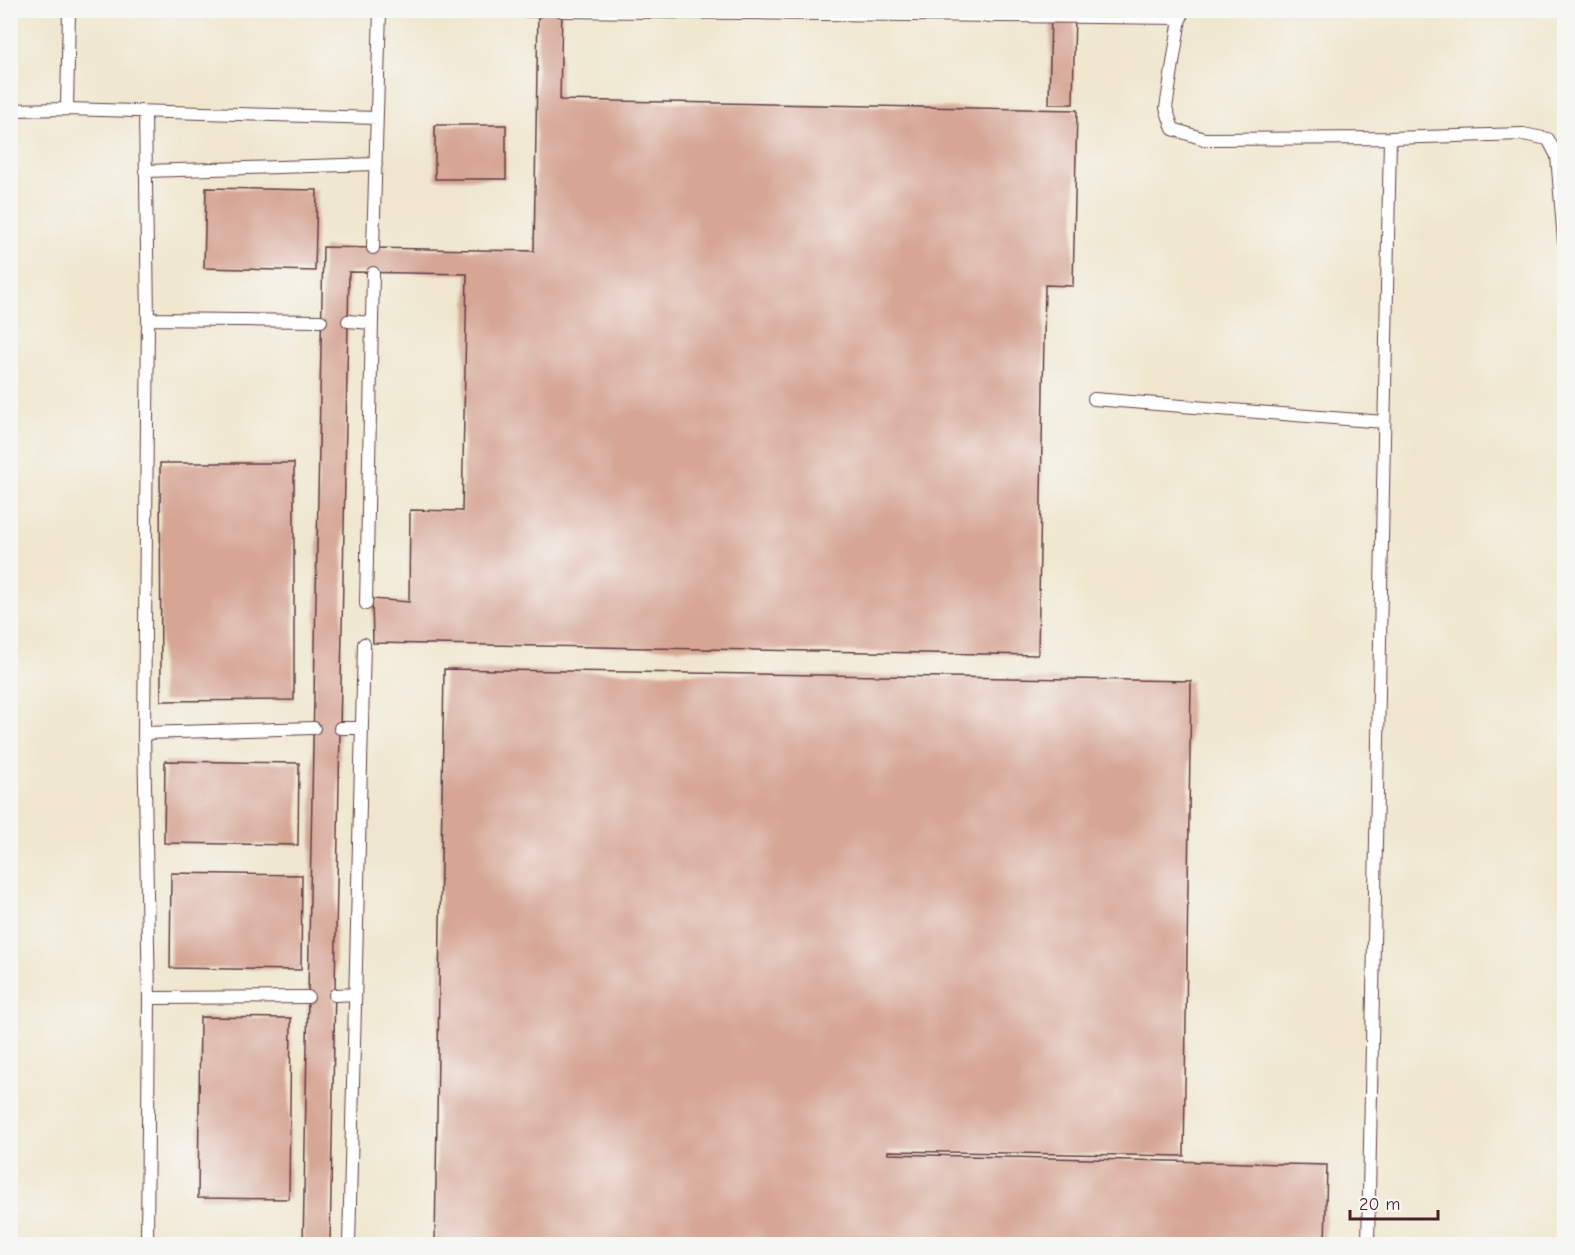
<svg xmlns="http://www.w3.org/2000/svg" width="1575" height="1255" viewBox="0 0 1575 1255" font-family="'Comic Neue',sans-serif">
<style>
.building{fill:#d6a594}
.lines{fill:none;stroke-linecap:round;stroke-linejoin:round}
.lane-casing{stroke:#633d43;stroke-width:14}
.lane{stroke:#fff;stroke-width:12}
</style>
<rect width="100%" height="100%" fill="#f6f6f2"/>
<filter id="ink" filterUnits="userSpaceOnUse"><feTurbulence type="fractalNoise" baseFrequency=".0167" numOctaves="2"/><feDisplacementMap in="SourceGraphic" scale="12" xChannelSelector="R" yChannelSelector="G"/><feConvolveMatrix kernelMatrix="1 2 1 2 8 2 1 2 1" color-interpolation-filters="sRGB"/></filter>
<filter id="wash" filterUnits="userSpaceOnUse"><feTurbulence type="fractalNoise" baseFrequency=".008" numOctaves="4" result="noise"/><feDisplacementMap in="SourceGraphic" scale="24" xChannelSelector="R" yChannelSelector="G"/><feGaussianBlur stdDeviation="1.35" result="paint"/><feColorMatrix in="noise" values="0 0 0 0 0 0 0 0 0 0 0 0 0 0 0 0 0 1.4 0 .05"/><feComposite in="paint" operator="in"/></filter>
<g filter="url(#wash)">
<rect width="100%" height="100%" fill="#efe6cd"/>
<g id="blocks">
<path class="building" d="M538,10H562L560,100L1077,110L1073,286L1045,285L1038,655L373,643L372,599L409,602L410,510L462,511L467,274L349,272L330,1244H303L323,247L534,251Z
M1051,10H1075L1073,104H1049Z
M435,125H506V179H435Z
M206,188L317,190L315,271L204,268Z
M160,463H294V700L161,701Z
M444,669L1191,681L1184,1156L888,1151V1154L1327,1165L1325,1244H435Z
M165,761L299,763L298,845L164,843Z
M171,873L302,875L301,970L170,968Z
M200,1017L291,1018L289,1199L198,1198Z
M194,1242H238V1244H194Z"/>
</g>
</g>
<g filter="url(#ink)">
<use href="#blocks" fill-opacity="0" stroke="#633d43" stroke-width="1.5"/>
<g class="lines">
<g class="lane-casing">
<path id="lane" d="M516,10L538,11
M562,11L1181,18
M1181,12L1166,108L1173,129L1204,139L1390,138L1523,134L1548,139L1557,156L1564,241
M67,109L69,10
M10,110L67,109L377,118
M145,112L148,319L144,733L149,998L147,1244
M145,171L376,164
M373,248L380,10
M148,319L321,321
M348,321L371,323
M1094,399L1384,422
M366,604L373,273
M340,728H361
M144,733L314,728
M335,995L355,994
M149,998L308,997
M349,1244L364,644
M1368,1244L1390,138"/>
</g>
<use href="#lane" class="lane"/>
</g>
</g>
<rect width="1575" height="1255" fill="none" stroke="#f6f6f2" stroke-width="36"/>
<path d="M1350 1210v9h88v-9" fill="none" stroke="#4a1f2b" stroke-width="3"/>
<text x="1359" y="1210" font-size="18" fill="#4a1f2b" stroke="#f6f6f2" stroke-width="4.5" paint-order="stroke">20 m</text>
</svg>
